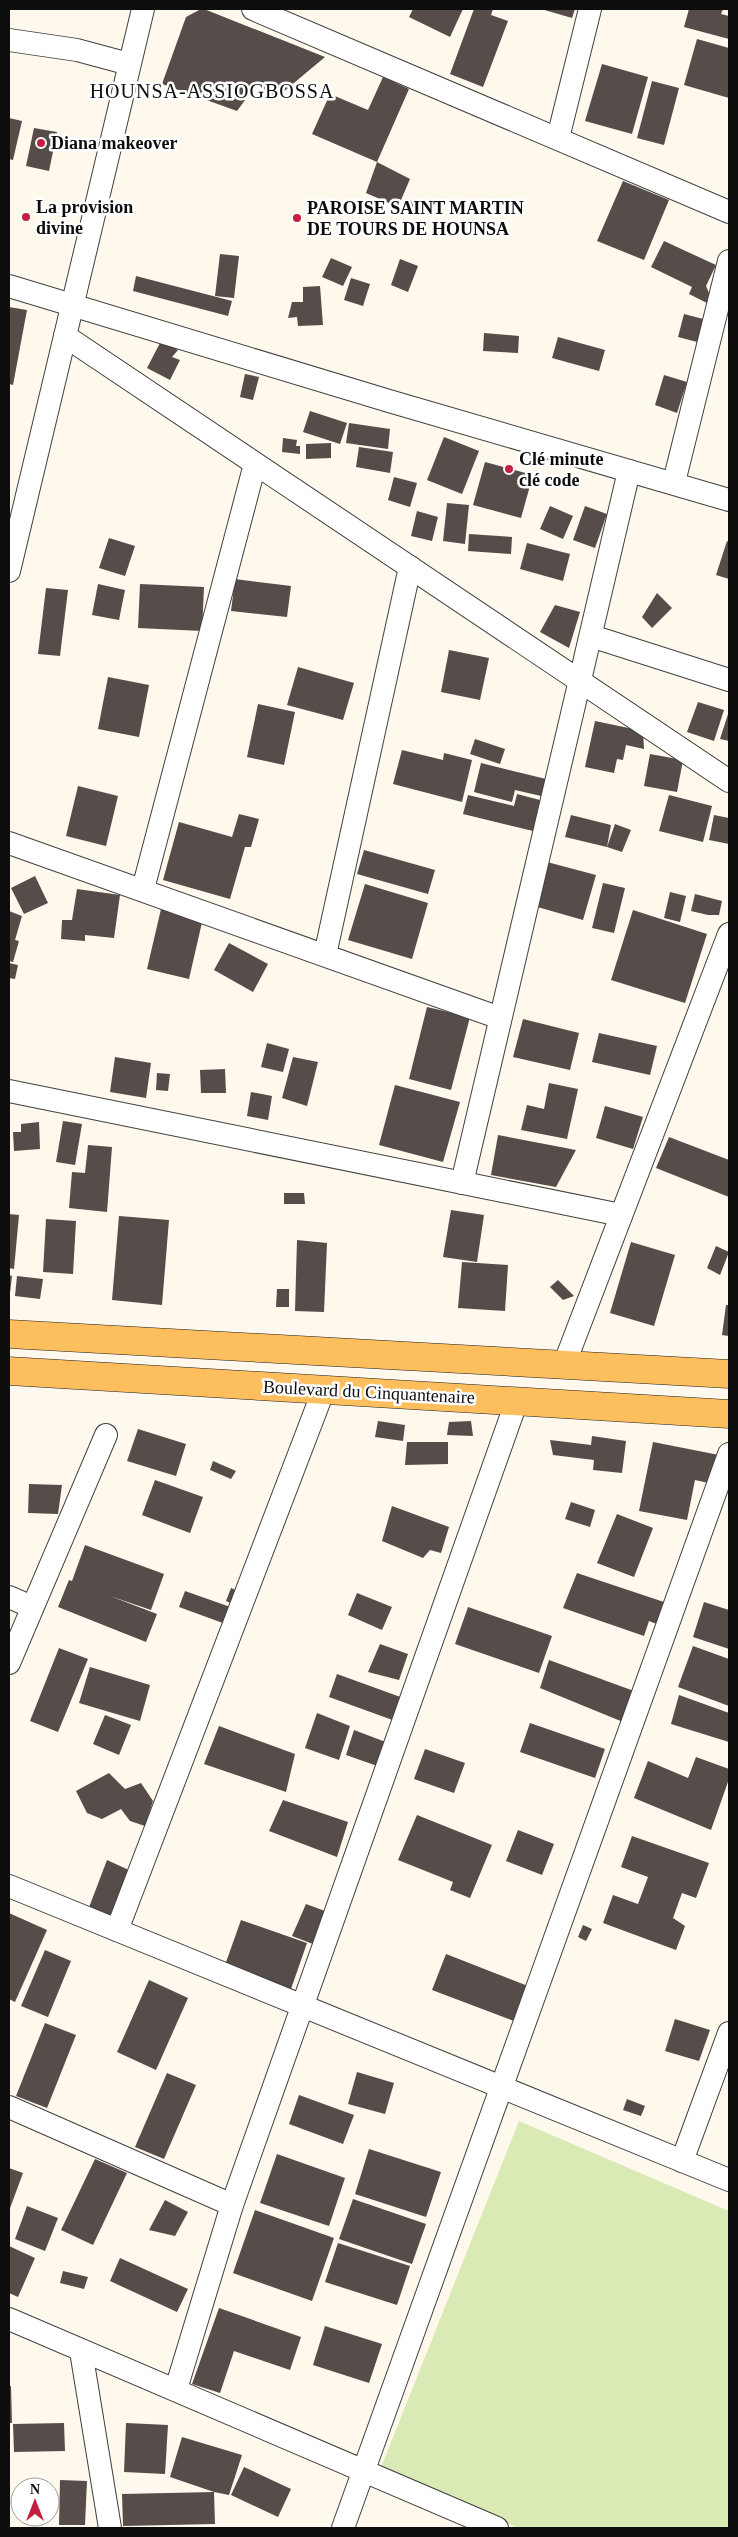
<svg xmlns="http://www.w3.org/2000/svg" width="738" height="2537" font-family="'Times New Roman',serif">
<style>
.green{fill:#d9eab5}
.building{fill:#564c49}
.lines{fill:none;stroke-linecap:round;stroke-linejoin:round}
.minor-casing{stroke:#404040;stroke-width:24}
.major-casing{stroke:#1e1e1e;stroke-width:29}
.minor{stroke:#fff;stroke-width:22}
.major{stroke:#fdbe5e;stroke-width:28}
.poi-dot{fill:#c12040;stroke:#fff;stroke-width:2}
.labels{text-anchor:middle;stroke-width:5;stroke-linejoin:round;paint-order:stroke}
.poi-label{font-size:18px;font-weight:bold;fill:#0d0d0d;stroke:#fff;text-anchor:start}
.street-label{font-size:18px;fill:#0d0d0d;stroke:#fff}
.quarter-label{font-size:20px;letter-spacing:1px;fill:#0d0d0d;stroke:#fff}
</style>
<rect width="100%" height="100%" fill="#fff8ec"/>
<path class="green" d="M519,2121L729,2211V2528H519L380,2470Z"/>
<g class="building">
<path d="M201,9H204L325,57L276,98L257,84L237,111L162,84L186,17Z"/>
<path d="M413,9H463L450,37L409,17Z"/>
<path d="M474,9H493L491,15L508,21L483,87L450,74Z"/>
<path d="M541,9H575L572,18Z"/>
<path d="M689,9H723L721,14L729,16V39L684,27Z"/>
<path d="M697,39L729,48V98L684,85Z"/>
<path d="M602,64L648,77L632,134L585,121Z"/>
<path d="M383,77L409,89L377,162L312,134L330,94L368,110Z"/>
<path d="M652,81L679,88L664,145L637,138Z"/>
<path d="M9,118L22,121L13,160L9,159Z"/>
<path d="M34,128L57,132L49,171L26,166Z"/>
<path d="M377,162L410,179L398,207L366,193Z"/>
<path d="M623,181L669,200L644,260L597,241Z"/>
<path d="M409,200L430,207L427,215L406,208Z"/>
<path d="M664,241L716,265L706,286L715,307L689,294L692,287L651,267Z"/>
<path d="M220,254L239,256L234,298L215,296Z"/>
<path d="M331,258L352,267L343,286L322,277Z"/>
<path d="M400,259L418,266L408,292L391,285Z"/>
<path d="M136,276L232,301L228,316L133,291Z"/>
<path d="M351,278L370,284L363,306L344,300Z"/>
<path d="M320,286L323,325L298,326L297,317L288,318L292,302H303V287Z"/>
<path d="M9,307L27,310L13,385L9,384Z"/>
<path d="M684,314L707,320L701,343L678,337Z"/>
<path d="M484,333L519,336L518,353L483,351Z"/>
<path d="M558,337L605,350L599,371L552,358Z"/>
<path d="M161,341L178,350L172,357L180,360L170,380L147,368Z"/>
<path d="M245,374L259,377L253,400L240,397Z"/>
<path d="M664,375L687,382L677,413L655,405Z"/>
<path d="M310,411L347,423L340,444L303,432Z"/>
<path d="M349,423L390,429L388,449L346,443Z"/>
<path d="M444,437L479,451L462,494L427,480Z"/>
<path d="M283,438L297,440L296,446H300V454L282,452Z"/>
<path d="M331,443V458L306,459V444Z"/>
<path d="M359,447L393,452L390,473L356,467Z"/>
<path d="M485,462L533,475L521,518L473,505Z"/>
<path d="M394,477L417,483L410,507L388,500Z"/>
<path d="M447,503L469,505L465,544L443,541Z"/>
<path d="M550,506L573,516L563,539L540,529Z"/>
<path d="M585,506L607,514L595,548L573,540Z"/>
<path d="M417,511L438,517L432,541L411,536Z"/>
<path d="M469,534L512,537L511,554L468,551Z"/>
<path d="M109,538L135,546L125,576L99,568Z"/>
<path d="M727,541L729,542V579L716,575Z"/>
<path d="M527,543L570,554L563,581L520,569Z"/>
<path d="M235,579L291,586L287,617L231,611Z"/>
<path d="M98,584L125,590L119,620L92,615Z"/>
<path d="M140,584L204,587L202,631L138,628Z"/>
<path d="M46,588L68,590L60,656L38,654Z"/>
<path d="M657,593L672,608L652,628L642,617Z"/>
<path d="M555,605L580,612L569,648L540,632Z"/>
<path d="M449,650L489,658L480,700L441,692Z"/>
<path d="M298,667L354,683L343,720L287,705Z"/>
<path d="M108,677L149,685L139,737L98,729Z"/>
<path d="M698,702L724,710L714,741L687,732Z"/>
<path d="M258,704L295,712L284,765L247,757Z"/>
<path d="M729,711V741L720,739Z"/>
<path d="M595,721L643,731L644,749L626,745L623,760L617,759L614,773L585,767Z"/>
<path d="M475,739L505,749L500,764L470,754Z"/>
<path d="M402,750L443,760L444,753L472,760L462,802L393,784Z"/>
<path d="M650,754L683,760L677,792L644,786Z"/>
<path d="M481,763L546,779L541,796L515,790L512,802L474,792Z"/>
<path d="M78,786L118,796L106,846L66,836Z"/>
<path d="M517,794L540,800L533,831L463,814L468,795L514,806Z"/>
<path d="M669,795L712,806L703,842L659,831Z"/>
<path d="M239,814L259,819L251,847H245L230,899L163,880L179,822L232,837Z"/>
<path d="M571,815L611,825L607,847L565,837Z"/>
<path d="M714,815L729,818V844L709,840Z"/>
<path d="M615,824L631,830L622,852L607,847Z"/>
<path d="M364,850L435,870L428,894L357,874Z"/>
<path d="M547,862L596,875L583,920L534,906Z"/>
<path d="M35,876L48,903L24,914L11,888Z"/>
<path d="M603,883L625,888L614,933L592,928Z"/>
<path d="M365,884L428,903L412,959L348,940Z"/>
<path d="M77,889L120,895L114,938L85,935V941L61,939L62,920H72Z"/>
<path d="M670,892L686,896L680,922L664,918Z"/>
<path d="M695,894L722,901L719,915H708L691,911Z"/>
<path d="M161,909L203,918L189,979L147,969Z"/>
<path d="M633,910L707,934L685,1003L611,980Z"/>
<path d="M9,911L22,916L15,940L19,941L13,962L9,961Z"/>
<path d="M229,943L268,964L253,992L214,970Z"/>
<path d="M9,963L18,965L15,979L9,978Z"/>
<path d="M427,1007L470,1017L451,1090L409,1079Z"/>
<path d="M523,1019L579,1033L570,1070L513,1057Z"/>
<path d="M599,1033L657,1046L650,1075L592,1062Z"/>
<path d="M267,1043L289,1049L283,1072L261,1067Z"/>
<path d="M115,1057L151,1063L146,1098L110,1092Z"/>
<path d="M293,1057L318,1062L307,1106L282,1098Z"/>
<path d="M225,1069L226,1093H201L200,1070Z"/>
<path d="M157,1073L170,1074L168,1091L156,1090Z"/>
<path d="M549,1083L578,1089L567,1139L521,1130L527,1105L544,1109Z"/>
<path d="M395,1085L460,1102L443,1162L379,1145Z"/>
<path d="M251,1092L272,1096L268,1120L247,1116Z"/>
<path d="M605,1106L643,1117L633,1149L596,1138Z"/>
<path d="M63,1121L82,1124L75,1165L56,1162Z"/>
<path d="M39,1122L40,1149L14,1151L13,1132H21V1124Z"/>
<path d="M498,1135L576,1150L556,1187L491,1175Z"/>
<path d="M669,1137L729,1160V1197L656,1168Z"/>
<path d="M88,1145L112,1147L107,1212L69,1208L72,1172L85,1173Z"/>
<path d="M284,1193H304L305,1204H284Z"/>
<path d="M451,1210L484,1215L477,1262L443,1257Z"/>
<path d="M9,1214L19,1215L14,1269L9,1268Z"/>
<path d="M119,1216L169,1220L162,1305L112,1300Z"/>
<path d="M46,1219L76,1221L73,1274L43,1272Z"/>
<path d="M297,1240L327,1243L324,1312L295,1311Z"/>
<path d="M631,1242L675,1255L654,1326L610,1313Z"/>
<path d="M716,1246L729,1252L720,1275L707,1268Z"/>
<path d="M462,1262L508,1265L505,1311L458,1308Z"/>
<path d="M9,1275L12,1276L10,1293H9Z"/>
<path d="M17,1276L43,1279L40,1299L15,1296Z"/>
<path d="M558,1280L574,1296L563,1300L550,1287Z"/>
<path d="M277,1289H289V1307H276Z"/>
<path d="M726,1305H729V1336L722,1335Z"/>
<path d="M378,1421L405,1425L403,1441L375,1437Z"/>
<path d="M471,1421L473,1436L447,1435L449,1422Z"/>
<path d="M138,1429L186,1444L176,1476L127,1461Z"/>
<path d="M592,1436L626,1441L622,1473L593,1470L594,1460L553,1455L550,1440L591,1445Z"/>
<path d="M407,1442H448V1464L405,1465Z"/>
<path d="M653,1442L719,1455L713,1484L695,1480L687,1520L639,1511Z"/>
<path d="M213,1461L236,1471L231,1479L210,1470Z"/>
<path d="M155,1480L203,1497L190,1533L142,1515Z"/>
<path d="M29,1484L62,1485L58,1514L28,1513Z"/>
<path d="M571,1502L595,1510L590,1527L565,1519Z"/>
<path d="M392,1506L449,1527L441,1553L430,1550L423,1558L382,1541Z"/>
<path d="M617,1514L653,1528L634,1577L597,1563Z"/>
<path d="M85,1545L164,1574L151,1610L110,1596L157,1614L146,1642L58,1607L69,1580L72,1581Z"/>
<path d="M577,1573L664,1602L659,1625L649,1621L644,1636L563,1608Z"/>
<path d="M231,1588L241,1592L235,1605L226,1601Z"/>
<path d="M185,1591L236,1609L231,1626L179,1607Z"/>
<path d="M357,1593L392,1607L382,1630L348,1615Z"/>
<path d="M704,1602L729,1610V1649L693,1637Z"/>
<path d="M468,1607L552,1636L539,1673L455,1644Z"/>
<path d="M380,1644L408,1654L399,1680L368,1672Z"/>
<path d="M693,1646L729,1659V1706L678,1687Z"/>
<path d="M59,1648L88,1659L58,1732L30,1721Z"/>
<path d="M549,1660L634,1691L623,1722L540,1688Z"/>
<path d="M90,1667L150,1685L140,1721L79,1703Z"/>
<path d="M337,1674L406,1699L398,1722L329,1697Z"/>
<path d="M679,1695L729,1713V1742L671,1724Z"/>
<path d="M317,1713L350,1726L339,1760L305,1748Z"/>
<path d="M105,1715L131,1725L119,1755L93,1744Z"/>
<path d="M530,1723L605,1749L595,1778L520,1752Z"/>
<path d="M219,1726L295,1754L286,1792L204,1764Z"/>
<path d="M354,1730L391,1744L383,1768L346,1755Z"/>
<path d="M425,1749L465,1763L454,1793L414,1779Z"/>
<path d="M696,1757L729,1769V1779L711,1830L634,1798L648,1761L688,1778Z"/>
<path d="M109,1773L125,1789L141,1783L153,1801L145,1826L130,1821L121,1809L102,1819L87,1813L76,1791Z"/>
<path d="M283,1800L348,1822L337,1857L269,1831Z"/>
<path d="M417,1815L492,1845L470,1898L450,1890L453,1882L398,1860Z"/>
<path d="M518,1830L554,1844L542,1875L506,1861Z"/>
<path d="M632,1836L709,1863L696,1898L682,1893L673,1918L685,1926L676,1950L603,1923L613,1895L638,1904L648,1877L621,1867Z"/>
<path d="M107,1860L131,1871L110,1919L88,1910Z"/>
<path d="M306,1904L325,1911L313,1944L292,1936Z"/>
<path d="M9,1913L47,1930L15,2002L9,1999Z"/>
<path d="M241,1920L307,1943L291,1989L225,1965Z"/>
<path d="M583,1925L592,1929L586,1941L578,1937Z"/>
<path d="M45,1950L71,1961L48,2017L21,2006Z"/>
<path d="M446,1954L528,1986L514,2021L432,1990Z"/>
<path d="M149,1980L188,1998L156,2070L117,2052Z"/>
<path d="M675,2019L710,2030L699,2061L665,2051Z"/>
<path d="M45,2023L76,2035L47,2108L16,2096Z"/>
<path d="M357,2072L394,2083L385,2114L348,2104Z"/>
<path d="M167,2073L196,2085L164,2159L135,2147Z"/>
<path d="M299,2095L354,2115L343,2144L289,2124Z"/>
<path d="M627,2099L645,2106L641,2116L623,2110Z"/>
<path d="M369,2149L441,2172L426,2217L355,2194Z"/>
<path d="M277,2154L345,2178L329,2226L260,2203Z"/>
<path d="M95,2159L127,2173L93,2245L61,2230Z"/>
<path d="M9,2168L23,2173L9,2211Z"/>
<path d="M353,2199L426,2224L412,2264L339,2239Z"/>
<path d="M165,2200L188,2212L175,2236L149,2230Z"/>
<path d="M27,2206L58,2218L45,2251L15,2239Z"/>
<path d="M255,2210L334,2238L312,2301L233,2273Z"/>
<path d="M338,2243L410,2266L397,2305L325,2282Z"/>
<path d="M9,2246L35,2258L18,2297L9,2293Z"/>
<path d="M120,2258L188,2289L177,2312L110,2281Z"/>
<path d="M63,2271L88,2277L84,2289L60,2283Z"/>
<path d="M219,2308L301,2337L290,2370L234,2351L220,2393L192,2384Z"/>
<path d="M325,2326L382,2344L369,2383L313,2365Z"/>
<path d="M9,2386H11L12,2423H9Z"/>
<path d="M64,2423L65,2451L14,2452L13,2424Z"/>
<path d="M126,2423L168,2425L165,2474L124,2472Z"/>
<path d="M182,2437L242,2455L229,2495L214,2492L215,2524L123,2526L122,2494L214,2492L170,2477Z"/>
<path d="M244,2467L291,2489L278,2517L231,2495Z"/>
<path d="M60,2480L87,2481L85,2525H59Z"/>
</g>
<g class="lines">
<g class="minor-casing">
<g id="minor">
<path d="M253,9L729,212"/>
<path d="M9,40L77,50L129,64"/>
<path d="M558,138L590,9"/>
<path d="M9,286L389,401L729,500"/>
<path d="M65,336L729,781"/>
<path d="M674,482L729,261"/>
<path d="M9,571L143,9"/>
<path d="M591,636L729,680"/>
<path d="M9,843L500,1018"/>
<path d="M143,889L255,464"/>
<path d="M325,955L410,567"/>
<path d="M9,1091L621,1215"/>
<path d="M462,1183L629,471"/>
<path d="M564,1365L729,934"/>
<path d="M9,1597L32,1607"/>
<path d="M9,1663L106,1435"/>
<path d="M9,1886L729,2180"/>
<path d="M117,1930L324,1389"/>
<path d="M9,2107L232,2205"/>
<path d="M682,2161L729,2033"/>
<path d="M9,2319L497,2528"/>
<path d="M81,2351L110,2528"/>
<path d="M176,2389L232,2205L517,1400"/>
<path d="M343,2528L729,1454"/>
</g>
</g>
<g class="major-casing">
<g id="major">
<path d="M9,1334L729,1374"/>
<path d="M9,1371L729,1414"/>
</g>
</g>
<use href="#minor" class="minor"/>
<use href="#major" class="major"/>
</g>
<g class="poi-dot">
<circle cx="41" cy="143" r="5"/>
<circle cx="26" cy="217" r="5"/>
<circle cx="297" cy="218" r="5"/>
<circle cx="509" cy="469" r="5"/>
</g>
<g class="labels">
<g class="poi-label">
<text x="51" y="149">Diana makeover</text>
<text x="36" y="213">La provision<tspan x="36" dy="21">divine</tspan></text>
<text x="307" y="214">PAROISE SAINT MARTIN<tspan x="307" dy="21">DE TOURS DE HOUNSA</tspan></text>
<text x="519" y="465">Clé minute<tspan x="519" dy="21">clé code</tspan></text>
</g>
<g class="street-label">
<text transform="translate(369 1392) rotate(3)" y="6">Boulevard du Cinquantenaire</text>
</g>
<g class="quarter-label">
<text x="212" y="98">HOUNSA-ASSIOGBOSSA</text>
</g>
</g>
<rect width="738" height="2537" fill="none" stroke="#0d0d0d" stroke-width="20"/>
<g transform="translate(35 2502)"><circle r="24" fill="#ffffff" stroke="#9e9e9e"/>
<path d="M0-4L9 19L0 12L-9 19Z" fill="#c12040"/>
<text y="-8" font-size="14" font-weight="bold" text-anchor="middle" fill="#0d0d0d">N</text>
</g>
</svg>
